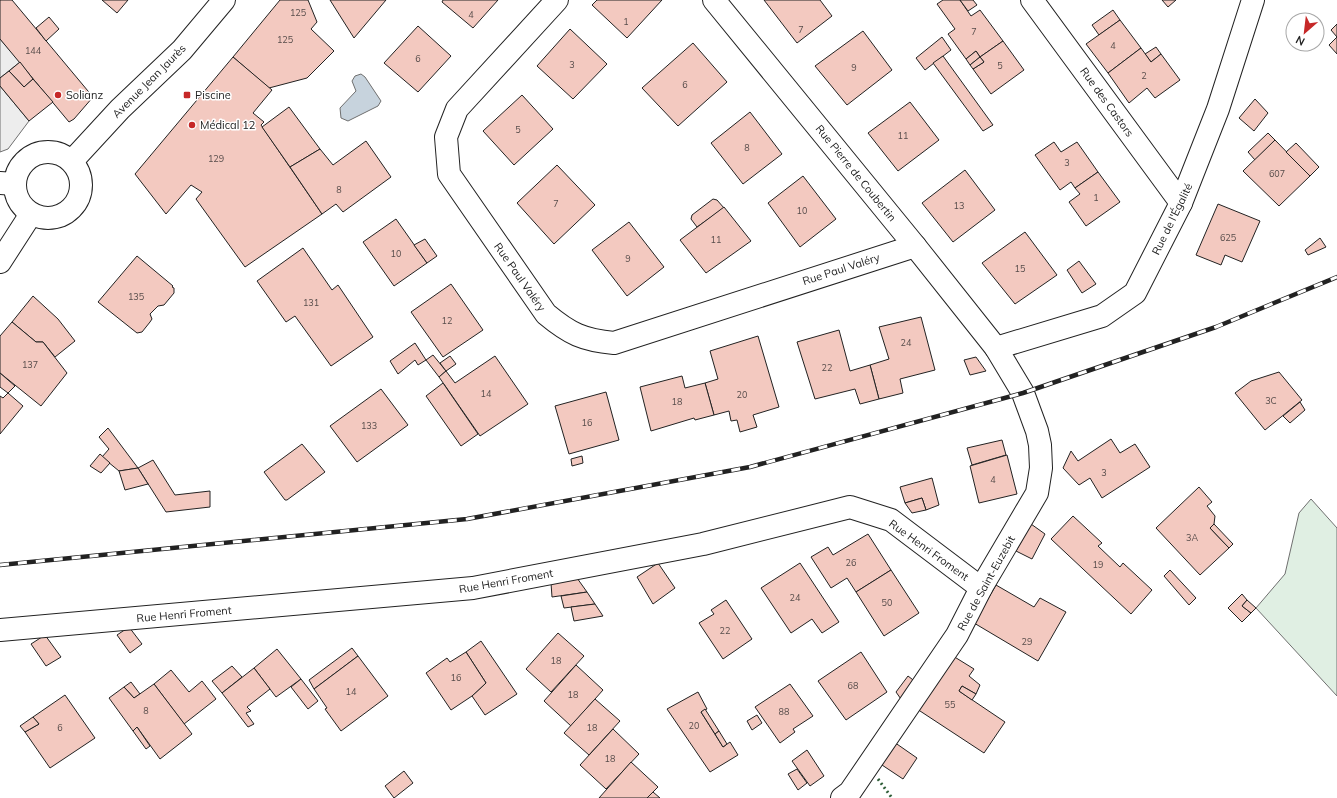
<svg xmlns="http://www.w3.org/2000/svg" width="1337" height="798" font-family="Mulish,sans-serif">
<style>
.green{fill:#e0efe3;stroke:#6f6f6f}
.parking{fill:#ededed;stroke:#6f6f6f}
.water{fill:#c7d3dd;stroke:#6f6f6f}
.building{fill:#f3c9c0;stroke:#222}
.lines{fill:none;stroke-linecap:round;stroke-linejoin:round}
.minor-casing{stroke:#222;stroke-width:24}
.major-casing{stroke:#222;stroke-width:24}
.minor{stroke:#fff;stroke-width:22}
.major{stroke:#fff;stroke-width:22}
.rail-casing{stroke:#222;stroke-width:4.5}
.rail{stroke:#fff;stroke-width:3;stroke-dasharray:9;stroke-linecap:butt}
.hedge{stroke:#2f5e38;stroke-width:3;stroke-dasharray:2 3;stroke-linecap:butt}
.poi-dot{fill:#c62828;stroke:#fff;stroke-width:1.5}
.labels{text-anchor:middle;stroke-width:3;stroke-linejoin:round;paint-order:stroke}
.number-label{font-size:9px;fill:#564c4a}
.street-label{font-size:11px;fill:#222;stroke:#fff}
.poi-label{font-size:11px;fill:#222;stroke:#fff;text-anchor:start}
</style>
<rect width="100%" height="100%" fill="#fff"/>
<path class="green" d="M1311,499L1337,528V696L1256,608L1285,574L1299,513Z"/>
<g class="parking">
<path d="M0,39L20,62L0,78Z"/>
<path d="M0,86L29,121L8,149L0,152Z"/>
</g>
<path class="water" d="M361,74L365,77L381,101L378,106L348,121L341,118L340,108L356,91L352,81L355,76Z"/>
<g class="building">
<path d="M0,0H12L93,97L74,119L69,122L0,39Z"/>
<path d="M102,0H128L117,13Z"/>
<path d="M280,0H308L317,22L311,29L334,51L307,78L269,88L233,57Z"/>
<path d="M330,0H386L354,38Z"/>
<path d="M443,0H498L473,28L442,2Z"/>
<path d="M597,0H662L627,38L592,5Z"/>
<path d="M764,0H820L832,16L797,43Z"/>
<path d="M943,0H960L971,16L980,10L1003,41L980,57L976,51L966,59L948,34L955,29L937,4Z"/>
<path d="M960,0H973L977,5L968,11Z"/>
<path d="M1162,0H1176L1168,7Z"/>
<path d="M1113,10L1120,20L1099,35L1092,25Z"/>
<path d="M49,17L59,29L46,41L36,28Z"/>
<path d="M1120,20L1141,48L1108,73L1086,44Z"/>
<path d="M1337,24V37L1331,30Z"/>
<path d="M418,26L451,56L418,92L384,63Z"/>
<path d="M570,29L607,64L573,99L537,66Z"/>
<path d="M863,31L892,70L847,105L815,66Z"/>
<path d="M942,37L951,50L925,70L916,58Z"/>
<path d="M1337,37V54L1329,45Z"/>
<path d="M1003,41L1024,70L991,94L973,69L984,62L980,57Z"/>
<path d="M693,43L727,82L678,126L642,88Z"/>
<path d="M1156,47L1161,54L1151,62L1145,54Z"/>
<path d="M1141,48L1151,62L1161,54L1180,80L1155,98L1147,88L1129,103L1108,73Z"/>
<path d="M976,51L980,57L970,65L966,59Z"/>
<path d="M943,56L993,125L983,131L933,63Z"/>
<path d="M233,57L272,90L253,113L264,122L261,125L322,214L245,267L196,199L202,192L191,185L166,214L135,174Z"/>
<path d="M980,57L984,62L973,69L970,65Z"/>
<path d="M20,62L33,79L24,87L9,71Z"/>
<path d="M9,71L24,87L33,79L53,102L29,121L0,86V78Z"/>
<path d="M522,95L553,129L514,165L483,131Z"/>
<path d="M1255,99L1268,113L1254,131L1239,118Z"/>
<path d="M910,102L939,140L898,171L868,133Z"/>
<path d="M289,107L320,149L290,167L262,127Z"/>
<path d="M750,112L782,154L743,184L711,143Z"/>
<path d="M1268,133L1275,140L1255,160L1248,152Z"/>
<path d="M1275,140L1310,176L1279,206L1243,171Z"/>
<path d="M366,141L391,177L343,212L336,204L322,214L290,167L320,149L333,165Z"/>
<path d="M1054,142L1061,152L1077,142L1098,172L1075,188L1071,182L1060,190L1035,155Z"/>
<path d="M1296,143L1319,167L1310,176L1286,152Z"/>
<path d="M557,165L595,205L554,244L517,203Z"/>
<path d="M965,170L995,210L953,242L922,203Z"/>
<path d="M1098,172L1120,202L1086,226L1069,202L1080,194L1075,188Z"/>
<path d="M803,176L836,219L800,247L768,203Z"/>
<path d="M713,199L717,200L724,208L697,227L691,219L692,215Z"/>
<path d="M1218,204L1260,221L1242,262L1225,255L1221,265L1196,255Z"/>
<path d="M724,207L751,241L706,273L680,240Z"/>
<path d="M396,219L427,263L394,286L363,242Z"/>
<path d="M629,222L664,267L627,296L592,250Z"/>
<path d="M1025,232L1057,275L1015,304L982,263Z"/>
<path d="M1320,238L1326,247L1308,255L1305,250Z"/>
<path d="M425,239L437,256L427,263L414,245Z"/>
<path d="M303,248L332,290L338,285L373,337L331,366L295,316L286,322L257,281Z"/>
<path d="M137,256L173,286L172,287L174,288V293L164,305L158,306L150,314L152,319L150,322L142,332L137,333L98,302Z"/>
<path d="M1079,261L1096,284L1082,293L1067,270Z"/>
<path d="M451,284L483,330L443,357L411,312Z"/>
<path d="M33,296L58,319L75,341L55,357L43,342H36L12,322Z"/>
<path d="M921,317L935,370L900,379L903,393L879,399L870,365L889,359L879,327Z"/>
<path d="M12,322L36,342H43L67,373L41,406L0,373V336Z"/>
<path d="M839,330L850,371L870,365L879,399L860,404L855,389L815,399L797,342Z"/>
<path d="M758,336L779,407L753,415L757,427L740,432L737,420L731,421L729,411L714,415L705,383L718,379L710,351Z"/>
<path d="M415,343L426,360L418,365L415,360L398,374L390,361Z"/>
<path d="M433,355L446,371L439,377L426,360Z"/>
<path d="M450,356L456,364L446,371L440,363Z"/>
<path d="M495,356L528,404L480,436L439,377L446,371L455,383Z"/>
<path d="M976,357L986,371L970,375L964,360Z"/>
<path d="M1279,372L1302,400L1265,430L1235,393L1251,381Z"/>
<path d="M0,373L15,386L8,393L0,387Z"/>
<path d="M682,376L685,388L705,383L714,415L695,420L694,418L651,431L640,387Z"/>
<path d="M443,383L478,434L461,446L426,396Z"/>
<path d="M381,389L408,425L357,462L330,426Z"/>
<path d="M606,392L619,440L569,454L555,406Z"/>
<path d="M8,393L23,406L0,434V396L3,398Z"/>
<path d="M1300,402L1305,410L1290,423L1283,416Z"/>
<path d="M108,428L138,468L119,471L102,457L109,449L99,437Z"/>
<path d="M1111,439L1120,453L1135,444L1150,467L1102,498L1090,478L1079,485L1063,468L1071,451L1078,461Z"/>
<path d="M1002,440L1006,455L972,465L967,448Z"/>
<path d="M302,444L325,472L287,500H285L264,472Z"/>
<path d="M100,454L110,463L101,473L90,466Z"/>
<path d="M1007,455L1017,494L979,503L970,466Z"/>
<path d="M582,456L583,463L572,466L571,459Z"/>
<path d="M153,460L175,495L210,491V507L166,512L138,468Z"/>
<path d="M138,468L148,484L125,490L119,471Z"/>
<path d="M932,478L939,505L926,510L922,498L905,503L900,487Z"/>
<path d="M1199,487L1212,502L1207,506L1215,516L1214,524L1210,528L1229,548L1200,575L1156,528Z"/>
<path d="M922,498L926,510L912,513L905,503Z"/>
<path d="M1073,516L1102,543L1098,546L1120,567L1123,563L1152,590L1131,614L1051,539Z"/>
<path d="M1031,524L1045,534L1032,559L1016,551Z"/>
<path d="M1214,524L1233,544L1229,548L1210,528Z"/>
<path d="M868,534L891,570L856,592L847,578L831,588L811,557L828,547L833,555Z"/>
<path d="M658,563L675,588L653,604L637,577Z"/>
<path d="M800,563L839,622L822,633L812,619L791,633L761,588Z"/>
<path d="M891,570L919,613L884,636L856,592Z"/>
<path d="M1170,570L1196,598L1189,605L1164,576Z"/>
<path d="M577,578L587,592L552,597L551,583Z"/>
<path d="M996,585L1034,607L1040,598L1066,612L1038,661L974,623Z"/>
<path d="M587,592L595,604L564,608L561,596Z"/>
<path d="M1242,594L1247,600L1242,606L1251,613L1242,622L1228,608Z"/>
<path d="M726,600L752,639L723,659L699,623L714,614L711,610Z"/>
<path d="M1247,600L1256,608L1251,613L1242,606Z"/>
<path d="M595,604L603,616L574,621L571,607Z"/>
<path d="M129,627L142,644L130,653L117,635Z"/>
<path d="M558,633L584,656L551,692L526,669Z"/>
<path d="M45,635L61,657L46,666L31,644Z"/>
<path d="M481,641L517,694L485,715L472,696L486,683L466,652Z"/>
<path d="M352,648L358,656L314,689L309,680Z"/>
<path d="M277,649L301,679L276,697L254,668Z"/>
<path d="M466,652L486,683L472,696L451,710L426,673L447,658L450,662Z"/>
<path d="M861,652L887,692L846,720L818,681Z"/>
<path d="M358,656L388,696L341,731L325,709L327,708L314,689Z"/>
<path d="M953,656L974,669L969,676L980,685L976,694L962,686L959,691L1005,722L984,753L917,709Z"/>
<path d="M576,665L603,690L571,726L544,701Z"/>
<path d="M232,666L242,677L222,693L212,681Z"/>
<path d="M254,668L270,689L247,707L251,711L246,713L254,724L248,727L222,693Z"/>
<path d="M171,670L189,692L202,681L216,699L184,724L154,684Z"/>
<path d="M908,676L917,683L903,702L896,692Z"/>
<path d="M301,679L318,701L308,709L291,687Z"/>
<path d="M131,682L140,694L134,698L124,687Z"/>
<path d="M154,684L192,734L160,759L137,727L133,731L109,698L124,687L134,698Z"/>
<path d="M790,684L813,716L793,729L795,732L780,743L755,707Z"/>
<path d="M962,686L976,694L972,700L959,691Z"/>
<path d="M698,692L707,709L701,712L723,747L730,742L738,755L710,772L667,709Z"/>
<path d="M65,695L95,738L50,768L25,732L39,724L33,717Z"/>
<path d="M595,699L620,721L589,755L564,733Z"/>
<path d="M705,709L719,731L715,734L701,712Z"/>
<path d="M757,715L762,723L752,730L747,721Z"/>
<path d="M33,717L39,724L25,732L20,726Z"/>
<path d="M137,727L150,746L146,749L133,731Z"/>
<path d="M613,729L639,754L606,789L580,765Z"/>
<path d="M719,731L727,744L723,747L715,734Z"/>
<path d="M894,742L917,758L903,779L879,763Z"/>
<path d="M807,750L824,776L810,786L792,761Z"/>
<path d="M631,762L658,787L647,798H599Z"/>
<path d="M797,769L807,783L798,790L788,774Z"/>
<path d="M404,771L413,783L394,798L385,786Z"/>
<path d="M653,792L660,798H647Z"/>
</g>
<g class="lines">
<g class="minor-casing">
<g id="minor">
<path d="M557,0L457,109L446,137L449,174L546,314C570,334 583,340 614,343L915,246"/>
<path d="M714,0L915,246L996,348L1023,393L1037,431L1040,445L1041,468L1037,493L981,588L957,635L850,792L842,798"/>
<path d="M1032,0L1181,203"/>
<path d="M0,183L15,184"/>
<path d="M996,348L1102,316L1135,293L1181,203L1218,109L1253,0"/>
<path d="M0,630L473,588L703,544L850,507L891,520L981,588"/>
</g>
</g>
<g class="major-casing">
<g id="major">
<circle cx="48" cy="185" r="33"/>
<path d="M72,161L120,109L182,50L224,0"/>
<path d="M0,262L31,214"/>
</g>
</g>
<use href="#minor" class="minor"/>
<use href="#major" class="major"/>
<g class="rail-casing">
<path id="rail" d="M0,565L467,519L750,467L1023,393L1216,327L1337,277"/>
</g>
<use href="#rail" class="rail"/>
<path class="hedge" d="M878,779L892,798"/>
</g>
<g class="poi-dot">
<circle cx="58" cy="95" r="4"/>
<rect x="183" y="91" width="8" height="8" rx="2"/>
<circle cx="192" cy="125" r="4"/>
</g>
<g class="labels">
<g class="number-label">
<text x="298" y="16">125</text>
<text x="471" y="18">4</text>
<text x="626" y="25">1</text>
<text x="801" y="33">7</text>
<text x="974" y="35">7</text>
<text x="285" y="43">125</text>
<text x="1113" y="49">4</text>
<text x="33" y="54">144</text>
<text x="418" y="62">6</text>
<text x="572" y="68">3</text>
<text x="1000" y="69">5</text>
<text x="854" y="71">9</text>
<text x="1144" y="79">2</text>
<text x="685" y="88">6</text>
<text x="518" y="133">5</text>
<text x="903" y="139">11</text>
<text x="747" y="151">8</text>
<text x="216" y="162">129</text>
<text x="1067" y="166">3</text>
<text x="1277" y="177">607</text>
<text x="339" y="193">8</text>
<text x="1096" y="201">1</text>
<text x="556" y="207">7</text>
<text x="959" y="209">13</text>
<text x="802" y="214">10</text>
<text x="1228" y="241">625</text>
<text x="716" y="243">11</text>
<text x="396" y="257">10</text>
<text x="628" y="262">9</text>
<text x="1020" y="272">15</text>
<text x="136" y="300">135</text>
<text x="311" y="306">131</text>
<text x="447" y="324">12</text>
<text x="906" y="346">24</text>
<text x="30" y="368">137</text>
<text x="827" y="371">22</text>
<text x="486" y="397">14</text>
<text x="742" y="398">20</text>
<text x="1271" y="404">3C</text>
<text x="677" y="405">18</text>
<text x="587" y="426">16</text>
<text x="369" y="429">133</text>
<text x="1104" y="476">3</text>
<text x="993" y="483">4</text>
<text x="1192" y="541">3A</text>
<text x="851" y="566">26</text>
<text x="1098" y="568">19</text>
<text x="795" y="601">24</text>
<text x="887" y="606">50</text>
<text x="725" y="634">22</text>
<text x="1027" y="645">29</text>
<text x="556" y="664">18</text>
<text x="456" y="681">16</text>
<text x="853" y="689">68</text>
<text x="351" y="695">14</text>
<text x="573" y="698">18</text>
<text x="950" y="708">55</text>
<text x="146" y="714">8</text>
<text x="784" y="715">88</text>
<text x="694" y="729">20</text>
<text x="60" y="731">6</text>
<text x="592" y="731">18</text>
<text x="610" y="762">18</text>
</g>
<g class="street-label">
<text transform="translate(149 81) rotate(-45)" y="4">Avenue Jean Jaurès</text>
<text transform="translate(1107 102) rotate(54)" y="4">Rue des Castors</text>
<text transform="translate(856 173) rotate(51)" y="4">Rue Pierre de Coubertin</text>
<text transform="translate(1172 219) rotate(-64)" y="4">Rue de l'Égalité</text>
<text transform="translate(841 269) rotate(-18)" y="4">Rue Paul Valéry</text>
<text transform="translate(520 277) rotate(55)" y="4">Rue Paul Valéry</text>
<text transform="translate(929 550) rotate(36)" y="4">Rue Henri Froment</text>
<text transform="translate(506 581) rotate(-10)" y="4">Rue Henri Froment</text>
<text transform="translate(986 583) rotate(-61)" y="4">Rue de Saint-Euzebit</text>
<text transform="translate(184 614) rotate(-5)" y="4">Rue Henri Froment</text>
</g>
<g class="poi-label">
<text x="66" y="99">Solianz</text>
<text x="195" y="99">Piscine</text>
<text x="200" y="129">Médical 12</text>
</g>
</g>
<g transform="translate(1305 32) rotate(208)"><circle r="19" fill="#ffffff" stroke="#a7a7a7"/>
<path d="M0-3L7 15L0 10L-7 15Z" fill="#c62828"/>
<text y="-6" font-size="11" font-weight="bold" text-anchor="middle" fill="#222222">N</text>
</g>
</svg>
